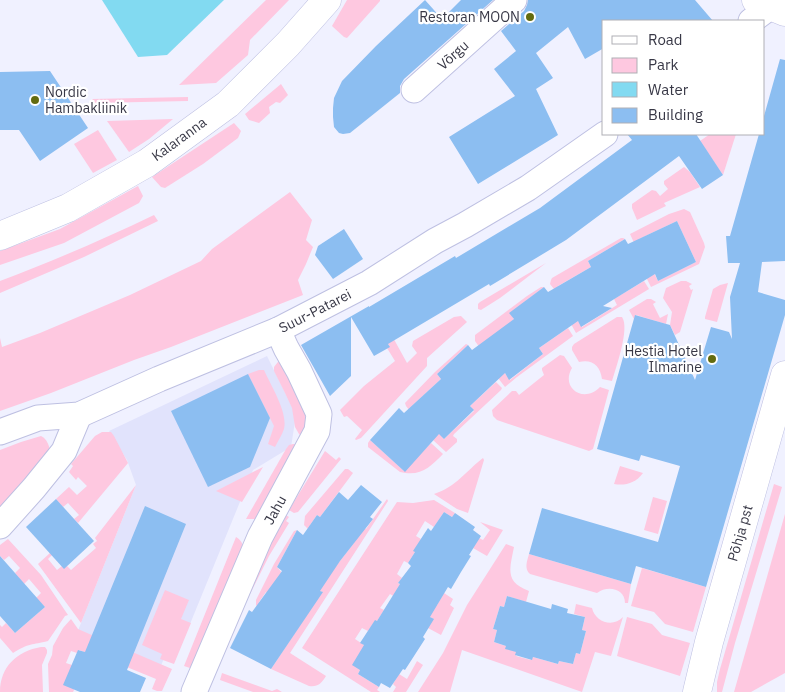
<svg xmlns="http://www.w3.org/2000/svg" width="785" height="692" font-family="'IBM Plex Sans',sans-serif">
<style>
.built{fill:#e1e3fc}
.green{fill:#fec8e0}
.water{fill:#82daf1}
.building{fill:#8cbef1}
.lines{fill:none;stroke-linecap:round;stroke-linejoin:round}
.street-casing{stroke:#bec0e2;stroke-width:27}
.secondary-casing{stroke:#bec0e2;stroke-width:29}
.street{stroke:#fff;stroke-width:25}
.secondary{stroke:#fff;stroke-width:28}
.poi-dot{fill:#636b0f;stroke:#fff;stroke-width:2}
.labels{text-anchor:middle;stroke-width:4.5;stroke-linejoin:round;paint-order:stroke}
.poi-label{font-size:14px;fill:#383846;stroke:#fff;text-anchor:end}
.street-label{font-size:14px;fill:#383846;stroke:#fff}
</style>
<rect width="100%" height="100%" fill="#f0f1ff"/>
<path class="built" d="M267,356L296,415L291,447L253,470L190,624L180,620L160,668L77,633L136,485L127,460L109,431Z"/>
<g class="green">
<path d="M266,0H289L250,40L248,55L216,83L179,85Z"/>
<path d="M347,0H380V1L347,38L344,37L332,26Z"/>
<path d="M281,84L288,95L280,103L276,102L269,107L270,113L259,123L249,120L245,114Z"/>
<path d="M188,97V101L95,103L92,99Z"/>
<path d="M173,119L149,139L129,152L107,121Z"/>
<path d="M234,123L241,131L238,138L203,164L165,188L161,187L152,177Z"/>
<path d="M98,130L117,160L93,173L74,144Z"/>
<path d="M710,134H736L723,175L700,141Z"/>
<path d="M684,167L690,172L700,187L664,203L666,206L637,220L632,208V204L652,190L656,191L660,196L668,189L664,184V181Z"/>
<path d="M138,186L143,196L139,203L64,243L0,265V251L60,229Z"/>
<path d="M290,192L312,220L306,240L313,247L306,264L298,280L303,295L171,347L134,360L51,393L0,411V338L2,347L40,333L130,295L201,261L212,249Z"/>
<path d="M684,209L690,212L704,243L705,247L699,264L651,287L647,279V277L654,273L658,281L696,262L677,221L639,239L636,247L630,234L669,214Z"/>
<path d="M154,215L158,221L84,257L0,293V281C53,261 104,239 154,215Z"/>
<path d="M621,238H623L625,239L588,261L591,267L558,286V294L550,284L551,280L552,278Z"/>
<path d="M546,263L500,298L481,310L478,309V304L480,302Z"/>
<path d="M644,281L649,289L576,333L571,324L577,319L582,327L617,305L614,299Z"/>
<path d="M681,281H686L692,284L689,286L691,290L693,289L680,332L675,335L670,325L672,312L663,298L666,288Z"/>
<path d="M728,283L717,322L705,319V317L713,289L720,285Z"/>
<path d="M541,287H544L510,313L514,319L482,351L475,341V335L527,296Z"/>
<path d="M647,299H651L656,302L653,304L660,318L668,314L666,324L636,315L634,319L629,310Z"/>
<path d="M372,312L385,323L407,363L417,353L412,346L413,341L454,317L461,316L467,322L427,358V366L361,438L356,440L355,439L362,430L347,416L344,417L340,410L364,386L395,361L387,348L389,346Z"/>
<path d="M617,317H622C630,328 616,367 612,381L602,379C600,366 593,359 579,362L572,350V347L574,344Z"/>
<path d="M568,328L573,336L517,377L505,387L498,378L504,372L510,380L543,354L539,348Z"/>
<path d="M466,344L468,345L437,374L441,379L413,405L410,411L406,406L405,403L435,372Z"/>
<path d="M560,355L564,356L572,368C560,388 584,404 600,387L609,390L593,449L589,451L497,420L493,416L492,410L512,391H516L519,395L544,375L542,370V368Z"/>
<path d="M281,358L305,414L306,427L302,437L299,434L295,427L292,408L285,393L274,371V367Z"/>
<path d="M259,370H264C271,386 288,412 284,429C282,435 278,441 275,447L268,444L274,426L248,374Z"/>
<path d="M496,382L502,388L501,390L454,434L453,436L457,439V442L446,452L433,440L438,432L444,439L474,411L470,406Z"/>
<path d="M102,432H111L114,436L128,463L78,523L74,519L79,515L68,503L63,507L56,499L69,487L77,495L87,486L78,477L76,480L69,472L73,466L71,464L95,436Z"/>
<path d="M41,436C47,439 49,445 50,451L0,514V450L21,442Z"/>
<path d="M370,440L404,471L431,443L443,454C430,467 421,477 400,472L368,447V443Z"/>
<path d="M293,444H296L258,517L255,519H246L286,449L289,445Z"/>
<path d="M325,451L336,460L339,457L341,459L298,512L294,513L289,510Z"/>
<path d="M483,458L484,460L468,513L457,509L434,494C456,487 466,471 483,458Z"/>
<path d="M620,466L643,473C636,483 625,486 614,484Z"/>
<path d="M263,467L242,502L216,491Z"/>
<path d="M345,469H348L353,473L320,517L317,515L310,525L312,533L304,525L305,516Z"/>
<path d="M774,484L782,487L735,643L722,692H717V682L720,669Z"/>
<path d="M136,485L81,623L38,564L50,553L52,555L48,559L57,570L62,566H67L71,570L96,548L93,544L97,541L95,538Z"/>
<path d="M653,497L667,501L658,534L644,530Z"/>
<path d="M387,499L388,501L290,653L326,676C321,684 318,687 309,686L271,669L322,592L318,589L354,543L351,541L361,526L366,529Z"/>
<path d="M434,500L455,513L452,517L444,512L434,527L425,521L416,536L421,539L415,552L408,563L404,561L397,574L402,578L398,583L402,586L395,597L390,594L380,608L384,610L377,621H375L368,631L362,628L355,639L364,645L360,670L358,674L379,687L377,690L380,692H371L302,648L397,502L413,503Z"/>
<path d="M785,514V673L751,692H734Z"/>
<path d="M286,515L289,517L286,521L289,523L269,556L247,600L244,601L265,552Z"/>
<path d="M480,522L503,530L487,556L473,548L479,538L483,540L490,530Z"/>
<path d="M297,530L277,567L283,574L269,594L266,592L259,602L258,608L256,605V600L274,564L294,531Z"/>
<path d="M236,537C244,542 243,546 242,554L193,669L184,666Z"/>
<path d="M8,539L41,575L68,615L65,616L48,641C32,645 29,643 13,653L0,638V625L2,627L6,623L15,633L45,607L36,598L41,593L29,579L24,584L15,573L20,568L9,556L4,560L0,556V545Z"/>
<path d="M506,544L514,547C510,568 504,582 529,591L526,602L507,596L504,607L500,606L493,629L497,630L494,642L506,646L516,652V656L531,660L533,657L558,664L559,661L573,664L576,653L580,654L586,631L582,630L585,617L574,614L576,604L592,608C595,622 613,628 623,617L611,656L595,652L582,692L462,650L450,692H418L443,653L467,605Z"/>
<path d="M529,554L631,584L628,603H625C625,588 607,585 597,593L530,574C524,569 527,561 529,554Z"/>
<path d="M642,568L706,587L693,632L665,624L654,612L631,606Z"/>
<path d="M165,590L189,600L181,619L191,623L174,664L160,659L162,654L142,645Z"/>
<path d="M444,593L453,599L450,605L454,608L441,635L428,628L433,619L426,614L437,605Z"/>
<path d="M627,617L652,624L662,635L690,643L680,676L617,656Z"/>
<path d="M71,619L78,629L119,647L87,653L79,650L77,653L71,651L66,663L72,665L74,690L73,692H49L48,664L52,655L53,646L63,628Z"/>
<path d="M41,647H45L47,650V653L42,665L43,692H0C0,667 17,651 41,647Z"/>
<path d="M123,648L172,669L162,691H157L152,689L156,679L117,663Z"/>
<path d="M417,661L423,665L406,692H393L396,687L393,684L399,674L407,679Z"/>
<path d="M222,673L272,691L277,689L282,692H253L220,680Z"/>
</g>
<path class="water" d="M102,0H224L167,55L138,57Z"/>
<g class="building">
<path d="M425,0L442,19L461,0H493L404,79L400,86V93L350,133L343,134L339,133L334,127L333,117V108L334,98L342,81L376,46Z"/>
<path d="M528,0H695L713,21H604V48L585,59L568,27L536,53L553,78L536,89L558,135L478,184L449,137L515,96L494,69L516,51L501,31L524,11L527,5Z"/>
<path d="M780,59L785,60V261L762,262L758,292L785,300V315L706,587L636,566L631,584L529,554L542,508L658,542L680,466L641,455L639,461L597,449L635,315L670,325L695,380L711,327L729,332L732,339L730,297L740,263H728L726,236H730L759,134H764V116Z"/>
<path d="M50,71L88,128L40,161L19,130H0V72Z"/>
<path d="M627,134H696L723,175L702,189L679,156L566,240L490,286L489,284L388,344L390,347L374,356L351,317V376L330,396L301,345L369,306V307L455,256L456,258L540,208L632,140Z"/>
<path d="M677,221L696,262L658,281L655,274L603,306L612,308L581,327L578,321L539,348L543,354L509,380L505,373L470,406L474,410L444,439L439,434L405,472L370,440L399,408L404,413L441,379L437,374L468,345L472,350L514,319L509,313L544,287L548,292L591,267L588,261L625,239L628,244Z"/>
<path d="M344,229L363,259L333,279L315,255L318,246Z"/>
<path d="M248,374L270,418L250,467L208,487L171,411Z"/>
<path d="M361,485L382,502L370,517L373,519L340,561L320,591L323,592L271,669L230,648L249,610L252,612L282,571L277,567L297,530L303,535L317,515L320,517L339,492L348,500Z"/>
<path d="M56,499L94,541L64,569L26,527Z"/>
<path d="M145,506L186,524L127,670L146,678L140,692H80L63,685L78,650L85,652Z"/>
<path d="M444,512L452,517L455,513L475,527L473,530L481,536L469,555L471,556L461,572L451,589L448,587L430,617L434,619L423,637L425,639L405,670L403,669L390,688L381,683L379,687L358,674L360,670L352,665L364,645L360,643L375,620L377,621L400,584L398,583L411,566L408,563L415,552L413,551L428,528L431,531Z"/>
<path d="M0,556L45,607L15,633L0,616Z"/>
<path d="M507,596L551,609L552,604L568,609L567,613L585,617L582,630L586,631L580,654L576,653L573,664L559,661L558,664L533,657L532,660L515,655L516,652L505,649L506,646L494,642L497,630L493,629L500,606L504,607Z"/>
</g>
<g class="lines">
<g class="street-casing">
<g id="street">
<path d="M751,21L770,7"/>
<path d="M414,90L514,0"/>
<path d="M0,432L38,418L79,415L159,379L278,330L369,283L435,241L465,225L528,188L605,134"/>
<path d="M0,526L34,488L64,451L79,415"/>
<path d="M194,692L260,537L317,431L319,414L299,371L286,348L278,330"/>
</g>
</g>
<g class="secondary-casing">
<g id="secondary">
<path d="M756,0L785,12"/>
<path d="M0,236L68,208L147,163L228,104L288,44L327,0"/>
<path d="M697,692L709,642L785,375"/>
</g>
</g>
<use href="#street" class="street"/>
<use href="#secondary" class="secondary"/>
</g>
<g class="poi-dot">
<circle cx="530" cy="17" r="5"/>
<circle cx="35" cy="100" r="5"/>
<circle cx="712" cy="359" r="5"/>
</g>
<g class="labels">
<g class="poi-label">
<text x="520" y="22">Restoran MOON</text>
<text x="45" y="97" text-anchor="start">Nordic<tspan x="45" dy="16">Hambakliinik</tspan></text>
<text x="702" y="356">Hestia Hotel<tspan x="702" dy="16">Ilmarine</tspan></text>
</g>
<g class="street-label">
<text transform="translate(453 55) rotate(-42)" y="5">Võrgu</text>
<text transform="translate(179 139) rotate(-36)" y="5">Kalaranna</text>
<text transform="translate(315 311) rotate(-27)" y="5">Suur-Patarei</text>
<text transform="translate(275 510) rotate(-61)" y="5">Jahu</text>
<text transform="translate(740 533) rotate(-74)" y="5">Põhja pst</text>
</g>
</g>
<rect x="602" y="20" width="162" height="115" fill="#ffffff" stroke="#afafb5"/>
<rect x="612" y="36" width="25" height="8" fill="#ffffff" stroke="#afafb5"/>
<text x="648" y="45" font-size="15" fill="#383846">Road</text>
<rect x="612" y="58" width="25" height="15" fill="#fec8e0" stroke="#afafb5"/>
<text x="648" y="70" font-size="15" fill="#383846">Park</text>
<rect x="612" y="82" width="25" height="15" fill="#82daf1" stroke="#afafb5"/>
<text x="648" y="95" font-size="15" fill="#383846">Water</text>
<rect x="612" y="108" width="25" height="15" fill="#8cbef1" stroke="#afafb5"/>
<text x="648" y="120" font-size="15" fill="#383846">Building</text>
</svg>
